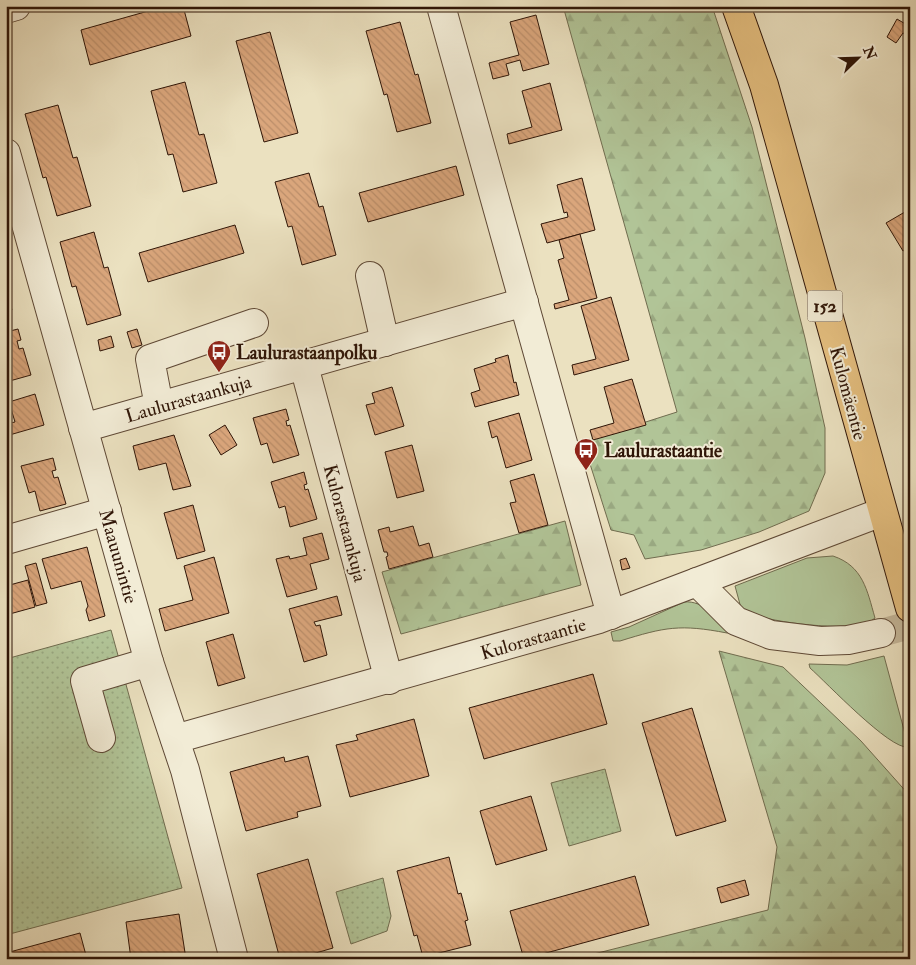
<svg xmlns="http://www.w3.org/2000/svg" width="916" height="965" font-family="'IM FELL Double Pica',serif">
<style>
.grass{fill:#b1c497;stroke:#706c4f}
.forest{fill:url(#forest-firs);stroke:#706c4f}
.park{fill:url(#park-dots);stroke:#706c4f}
.building{fill:url(#building-back-hatch);stroke:#2f1507}
.lines{fill:none;stroke-linecap:round;stroke-linejoin:round}
.minor-tunnel{stroke:#c5b89b;stroke-width:28;stroke-dasharray:28 14;stroke-linecap:butt}
.minor-casing{stroke:#5e4835;stroke-width:30}
.major-casing{stroke:#2f1507;stroke-width:30}
.minor{stroke:#f2ecd6;stroke-width:28}
.major{stroke:#e6c080;stroke-width:28}
.labels{text-anchor:middle;stroke-width:4;stroke-linejoin:round;paint-order:stroke}
.shield{fill:#f2ecd6;stroke:#6a5645;stroke-width:1}
.shield-label{font-size:18px;font-weight:bold;fill:#2f1507}
.poi-label{font-size:19px;font-weight:bold;fill:#2f1507;stroke:#f2ecd6;text-anchor:start}
.street-label{font-size:19px;fill:#2f1507;stroke:#f2ecd6}
</style>
<defs>
<pattern id="forest-firs" width="22" height="20" patternUnits="userSpaceOnUse" patternTransform="scale(1.25)"><rect width="22" height="20" fill="#b1c497"/><path d="M5 1l3.5 6h-7zM16 11l3.5 6h-7z" fill="#99a881"/></pattern>
<pattern id="park-dots" width="8" height="8" patternUnits="userSpaceOnUse" patternTransform="scale(1.25)"><rect width="8" height="8" fill="#b1c497"/><path d="M2 2h.1M6 6h.1" fill="none" stroke="#99a881" stroke-width="1.8" stroke-linecap="round"/></pattern>
<pattern id="building-back-hatch" width="6" height="6" patternUnits="userSpaceOnUse" patternTransform="scale(1.25)"><rect width="6" height="6" fill="#daa67c"/><path d="M-1 5l2 2M0 0l6 6M5-1l2 2" fill="none" stroke="#bb8e6a"/></pattern>
</defs>
<rect width="100%" height="100%" fill="#ebe1c0"/>
<filter id="stains"><feTurbulence type="fractalNoise" baseFrequency=".004" numOctaves="4"/><feColorMatrix values="0 0 0 0 .2 0 0 0 0 .09 0 0 0 0 .02 0 0 0 .5 -.17"/></filter>
<radialGradient id="worn" r=".72"><stop offset=".6" stop-color="#630" stop-opacity="0"/><stop offset="1" stop-color="#630" stop-opacity=".3"/></radialGradient>
<g class="grass">
<path d="M833,556C863,566 867,590 875,618C859,634 780,623 758,616C752,614 746,611 741,608L735,586L807,558Z"/>
<path d="M684,602C704,600 718,619 731,632L727,633C680,624 665,627 620,641H613L611,632L629,627Z"/>
<path d="M884,656L907,741L908,747C890,750 826,682 810,668L809,664L847,665Z"/>
</g>
<g class="forest">
<path d="M563,6H712L752,127L805,338L825,428V473L809,511L759,532L701,550L645,559L634,535L611,530L583,442L677,412Z"/>
<path d="M565,521L581,585L401,634L382,572Z"/>
<path d="M719,651L783,667L861,741L910,796V959H574L768,910L777,847Z"/>
</g>
<g class="park">
<path d="M111,630L182,888L6,935V659Z"/>
<path d="M605,769L621,831L569,846L551,783Z"/>
<path d="M383,878L391,916L387,931L351,944L336,892Z"/>
</g>
<g class="building">
<path d="M166,6H183L191,36L90,65L81,30Z"/>
<path d="M536,15L549,64L523,71L520,60L506,64L509,75L493,79L489,63L519,55L510,22Z"/>
<path d="M897,19L907,25L910,20V37L903,33L896,43L887,37Z"/>
<path d="M400,22L415,75L418,74L431,123L397,132L387,94L384,95L366,31Z"/>
<path d="M270,32L298,133L264,142L236,41Z"/>
<path d="M185,82L199,135L204,134L217,183L183,192L173,154L168,155L151,91Z"/>
<path d="M550,83L562,130L509,144L507,134L532,127L522,91Z"/>
<path d="M58,105L73,158L77,157L91,206L57,216L46,177L43,178L25,114Z"/>
<path d="M456,166L464,195L368,222L359,193Z"/>
<path d="M309,173L319,207L323,206L336,255L302,265L292,226L288,227L275,182Z"/>
<path d="M582,178L595,230L547,243L541,224L568,217L567,212L564,213L557,185Z"/>
<path d="M910,209V247L903,251L886,223Z"/>
<path d="M235,225L244,253L148,282L139,253Z"/>
<path d="M94,232L104,268L108,267L121,315L87,325L76,286L72,287L60,242Z"/>
<path d="M580,234L597,298L555,309L554,304L569,300L558,260L564,258L559,240Z"/>
<path d="M6,288L12,310L6,311Z"/>
<path d="M611,297L629,360L574,375L572,365L596,359L581,306Z"/>
<path d="M7,320L10,331L18,329L21,340L17,341L19,349L23,348L31,375L6,382Z"/>
<path d="M137,329L142,345L132,348L127,332Z"/>
<path d="M111,336L114,347L100,351L98,340Z"/>
<path d="M508,355L514,383L516,382L519,395L475,407L471,393L480,390L474,369L496,362L495,359Z"/>
<path d="M632,379L646,425L593,440L590,430L614,423L604,387Z"/>
<path d="M392,387L404,426L375,435L366,405L375,403L372,393Z"/>
<path d="M35,394L44,425L6,436V424L15,422L9,402Z"/>
<path d="M286,409L289,420L286,421L287,426L290,425L299,455L273,463L267,443L261,445L253,418Z"/>
<path d="M519,413L532,460L506,468L497,436L492,438L488,422Z"/>
<path d="M225,425L237,445L221,455L209,435Z"/>
<path d="M174,435L191,486L173,490L166,463L139,470L133,446Z"/>
<path d="M412,445L424,491L397,498L385,452Z"/>
<path d="M53,458L56,470L52,471L54,478L58,477L66,504L40,511L35,491L29,493L21,466Z"/>
<path d="M304,472L307,484L304,485L305,490L308,489L317,519L290,527L285,506L279,508L271,482Z"/>
<path d="M534,474L548,525L519,533L510,503L516,502L510,481Z"/>
<path d="M193,505L205,551L177,559L164,513Z"/>
<path d="M413,526L419,546L429,543L433,557L389,569L386,557L388,556L387,552H384L378,530L389,527L390,532Z"/>
<path d="M322,533L329,559L310,564L317,589L287,597L276,559L289,556L290,559L307,555L303,538Z"/>
<path d="M87,547L105,616L89,621L86,610L88,606L81,581L51,589L42,559Z"/>
<path d="M214,557L229,613L165,631L159,609L193,600L184,566Z"/>
<path d="M626,558L630,568L622,570L620,560Z"/>
<path d="M36,563L47,603L36,606L25,566Z"/>
<path d="M28,580L35,607L6,615V586Z"/>
<path d="M337,596L342,615L314,622L316,626L320,625L327,655L304,662L289,609Z"/>
<path d="M233,634L245,678L218,686L206,642Z"/>
<path d="M593,674L607,724L484,759L469,708Z"/>
<path d="M692,708L726,821L676,836L642,723Z"/>
<path d="M414,719L429,776L350,797L336,745L358,740L356,735Z"/>
<path d="M308,756L321,806L297,812L298,817L246,831L230,772L284,757L285,762Z"/>
<path d="M531,796L547,850L496,865L480,811Z"/>
<path d="M449,857L458,894L461,893L468,920L465,921L471,945L423,957L417,935L414,936L397,871Z"/>
<path d="M308,859L333,948L295,959H280L257,874Z"/>
<path d="M635,876L649,925L524,959L510,911Z"/>
<path d="M745,880L749,895L721,903L717,888Z"/>
<path d="M179,914L186,959H131L126,922Z"/>
<path d="M80,933L87,959H6V953Z"/>
</g>
<g class="lines">
<path class="minor-tunnel" d="M881,633L910,625"/>
<g class="minor-casing">
<g id="minor">
<path d="M441,6L611,615"/>
<path d="M6,9L16,6"/>
<path d="M6,153L149,662L185,770L234,959"/>
<path d="M370,276L385,342"/>
<path d="M304,366L389,680"/>
<path d="M159,406L150,359L254,323"/>
<path d="M83,428L524,302"/>
<path d="M6,540L107,511"/>
<path d="M697,582L736,621L771,635L820,641L848,640L881,633"/>
<path d="M101,738L85,681L149,662"/>
<path d="M175,739L599,619L882,512"/>
</g>
</g>
<g class="major-casing">
<path id="major" d="M736,6L764,85L910,608"/>
</g>
<use href="#minor" class="minor"/>
<use href="#major" class="major"/>
</g>
<defs>
<g id="bus-pin" transform="scale(1.25)"><path d="M0 17L-7.5 6A9.5 9.5 0 1 1 7.5 6Z" fill="#8f2418" stroke="#f2ecd6"/><path d="M-5-6H5V4H4V6H2V4H-2V6H-4V4H-5ZM-3.5-4V0h7V-4ZM-3.5 1.2v1.5H-2V1.2ZM2 1.2v1.5H3.5V1.2Z" fill="#fff"/></g>
</defs>
<g fill-rule="evenodd">
<use href="#bus-pin" x="219" y="352"/>
<use href="#bus-pin" x="586" y="450"/>
</g>
<g class="labels">
<rect class="shield" x="807.5" y="290.5" width="35" height="31" rx="4"/>
<g class="shield-label">
<text x="825" y="312">152</text>
</g>
<g class="poi-label">
<text x="236" y="359">Laulurastaanpolku</text>
<text x="604" y="457">Laulurastaantie</text>
</g>
<g class="street-label">
<text transform="translate(849 393) rotate(75)" y="7">Kulomäentie</text>
<text transform="translate(188 398) rotate(-16)" y="7">Laulurastaankuja</text>
<text transform="translate(346 523) rotate(75)" y="7">Kulorastaankuja</text>
<text transform="translate(119 556) rotate(74)" y="7">Maauunintie</text>
<text transform="translate(533 638) rotate(-16)" y="7">Kulorastaantie</text>
</g>
</g>
<rect width="916" height="965" fill="none" stroke="#ebe1c0" stroke-width="25"/>
<rect x="8" y="8" width="901" height="950" fill="none" stroke="#2f1507" stroke-width="2.5"/>
<rect x="12" y="12" width="891" height="940" fill="none" stroke="#2f1507"/>
<g transform="translate(858 58) rotate(67)" stroke="#f2ecd6" stroke-width="4" paint-order="stroke">
<path d="M0-4L9 19L0 12L-9 19Z" fill="#2f1507"/>
<text y="-8" font-size="14" font-weight="bold" text-anchor="middle" fill="#2f1507">N</text>
</g>
<rect width="100%" height="100%" filter="url(#stains)"/>
<rect width="100%" height="100%" fill="url(#worn)"/>
</svg>
